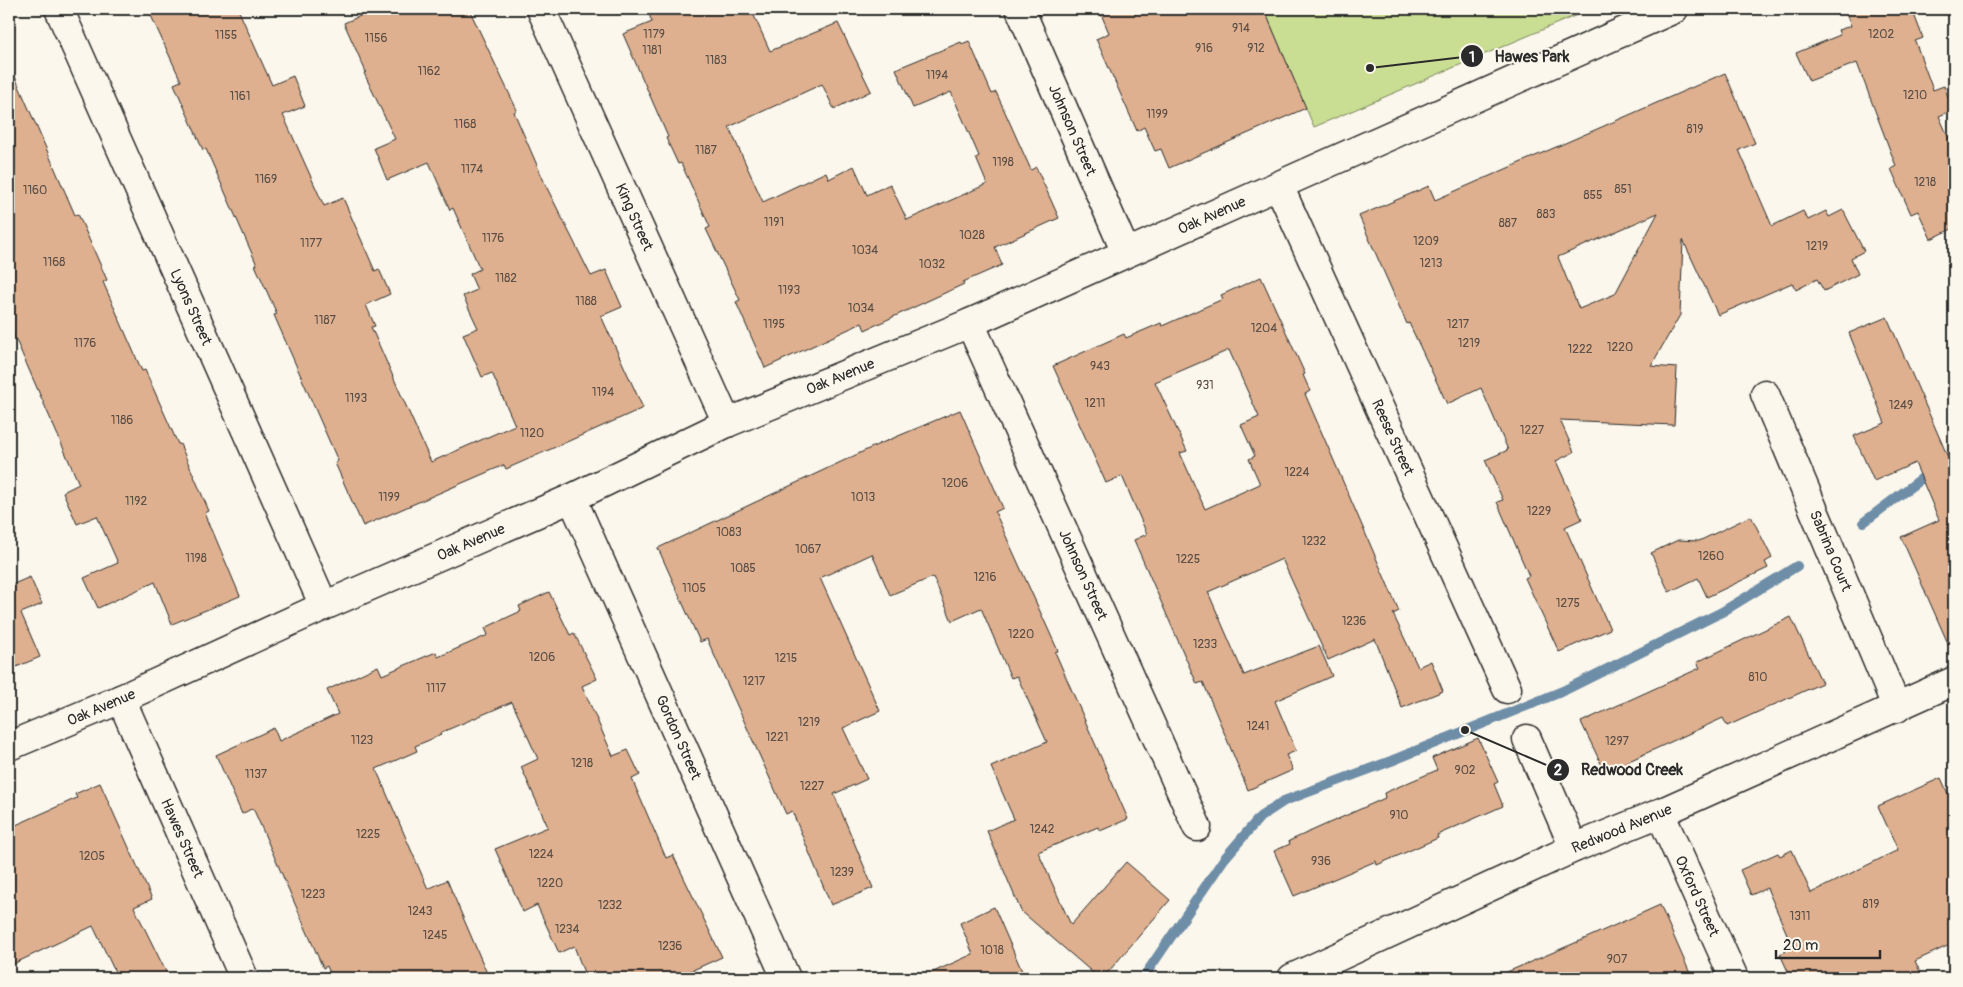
<svg xmlns="http://www.w3.org/2000/svg" width="1963" height="987" font-family="Pangolin,sans-serif">
<style>
.green{fill:#c9de93;stroke:#7a845f}
.lines{fill:none;stroke-linecap:round;stroke-linejoin:round}
.stream{stroke:#6e8da7;stroke-width:10}
.building{fill:#deb08f;stroke:#2b2b2b;fill-rule:evenodd}
.street-casing{stroke:#2b2b2b;stroke-width:31}
.street{stroke:#fbf7ec;stroke-width:28}
.labels{text-anchor:middle;stroke-width:4;stroke-linejoin:round;paint-order:stroke}
.number-label{font-size:12px;fill:#584c44}
.street-label{font-size:15px;fill:#2b2b2b;stroke:#fbf7ec}
.leader{fill:none;stroke:#2b2b2b;stroke-width:2}
.callout-dot{fill:#2b2b2b;stroke:#fbf7ec;stroke-width:2}
.mark-label{font-size:15px;text-anchor:middle;font-weight:bold;fill:#fff}
.callout-label{font-size:16px;text-anchor:middle;font-weight:bold;fill:#2b2b2b;stroke:#fbf7ec;stroke-width:4;stroke-linejoin:round;paint-order:stroke}
</style>
<rect width="100%" height="100%" fill="#fbf7ec"/>
<filter id="ink" filterUnits="userSpaceOnUse"><feTurbulence type="fractalNoise" baseFrequency=".02" numOctaves="2"/><feDisplacementMap in="SourceGraphic" scale="10" xChannelSelector="R" yChannelSelector="G"/><feConvolveMatrix kernelMatrix="1 2 1 2 8 2 1 2 1" color-interpolation-filters="sRGB"/></filter>
<g filter="url(#ink)">
<path class="green" d="M1264,9H1591L1314,127Z"/>
<g class="lines">
<g class="stream">
<path d="M1864,522L1954,454"/>
<path d="M1143,978L1224,859L1260,817L1284,801L1391,761L1563,691L1722,612L1797,566"/>
</g>
</g>
<g class="building">
<path d="M148,9H238L272,85L293,76L305,106L283,115L324,206L343,198L375,271L379,269L390,294L366,305L375,326L371,327L431,462L515,425L492,373L482,377L463,334L478,328L463,296L477,290L470,274L480,269L453,208L450,210L429,162L387,180L374,148L395,139L364,73L366,72L344,23L376,9H469L517,110L514,112L546,186L591,276L606,270L622,307L601,316L643,408L506,469L504,465L363,526L335,463L338,461L274,315L277,314L255,265H257L206,149L203,150L174,84L181,81Z"/>
<path d="M647,9H751L770,51L838,23L871,91L834,109L822,84L729,127L763,202L826,172L829,179L854,166L867,195L890,184L907,220L987,184L976,158L979,156L951,92L913,108L896,69L961,42L962,44L969,41L992,94L996,92L1031,170L1036,167L1059,218L995,247L1002,265L963,282L964,284L865,330L862,323L765,368L736,302L740,300L706,229L710,227L681,163L678,164L666,138L668,137L623,34L652,22Z"/>
<path d="M1099,9H1264L1306,108L1169,168L1161,149L1155,151L1144,127L1137,131L1096,39L1109,33Z"/>
<path d="M1844,9H1912L1923,38L1915,41L1933,90L1944,86L1953,110L1939,116L1954,150V228L1931,239L1918,211L1911,214L1891,169L1896,166L1857,63L1809,81L1796,53L1840,35L1838,30L1851,26Z"/>
<path d="M9,63L75,215L78,214L107,280L103,282L142,371L145,370L178,444H180L209,511L205,513L240,596L172,624L155,582L98,608L84,578L118,563L97,516L77,524L63,492L79,484L9,324Z"/>
<path d="M1725,73L1755,143L1739,150L1772,226L1803,211L1808,220L1826,211L1829,217L1843,210L1864,251L1851,258L1858,274L1824,291L1817,279L1796,290L1792,283L1718,315L1683,240L1680,315L1651,366L1677,368L1674,425L1560,420L1574,452L1556,461L1582,519L1565,527L1610,629L1559,652L1525,578L1529,576L1497,502L1503,500L1485,460L1508,450L1481,388L1447,404L1409,323L1407,324L1359,216L1429,186L1435,200ZM1658,213L1615,294L1579,309L1558,257Z"/>
<path d="M1261,277L1305,374L1303,375L1310,391L1305,394L1399,611L1393,614L1418,667L1431,661L1443,691L1402,708L1375,639L1328,660L1282,559L1208,592L1244,675L1319,646L1332,676L1275,701L1296,751L1286,755L1293,770L1248,790L1203,682L1197,684L1134,540L1147,534L1122,476L1106,483L1053,366L1124,334L1126,338L1161,323L1162,326L1223,299L1221,295ZM1229,350L1259,417L1241,425L1255,456L1249,459L1260,484L1205,509L1180,453L1187,451L1155,382Z"/>
<path d="M1887,317L1954,471V657L1901,537L1939,520L1915,463L1874,481L1854,436L1885,423L1849,333Z"/>
<path d="M960,410L1003,508L995,512L1058,651L1055,652L1128,819L1100,831L1098,827L1038,852L1071,925L1126,862L1170,900L1103,978H1099L1021,911L987,831L1014,819L991,767L1047,742L1017,676L1011,678L981,608L952,621L933,577L890,595L872,554L820,578L880,711L843,728L867,779L834,794L873,888L831,905L792,811L786,814L707,639L700,642L658,548L877,445Z"/>
<path d="M1751,516L1772,558L1765,562L1768,568L1707,597L1698,578L1669,592L1651,553L1678,540L1699,541Z"/>
<path d="M30,577L42,604L21,613L40,657L9,670V586Z"/>
<path d="M549,592L570,635L574,633L597,679L582,686L613,756L628,750L640,775L632,779L666,858L673,855L722,957L675,978H586L574,946L559,953L537,905L523,912L495,849L548,827L521,767L538,759L512,702L440,733L441,735L415,746L417,751L376,769L428,889L447,880L489,978H332L327,966L323,968L253,808L242,814L216,755L274,728L279,741L338,714L327,690L378,666L382,675L436,652L438,657L488,635L485,628L521,611L519,606Z"/>
<path d="M1791,617L1822,683L1727,726L1723,718L1605,772L1581,722L1700,668L1697,662Z"/>
<path d="M1478,738L1498,782L1494,784L1503,806L1437,835L1438,838L1377,865L1376,861L1294,896L1274,851L1290,844L1289,841L1385,798L1384,793L1437,770L1432,758Z"/>
<path d="M1941,778L1954,807V943L1915,961L1923,978H1791L1780,954L1793,948L1767,888L1751,895L1740,870L1778,853L1780,856L1792,850L1811,893L1898,850L1878,806Z"/>
<path d="M100,783L152,899L134,907L169,978H118L93,926L9,966V828L77,798L75,794Z"/>
<path d="M1660,905L1692,978H1493L1582,940Z"/>
<path d="M994,907L1025,978H920L973,954L960,923Z"/>
</g>
<g class="lines">
<g class="street-casing">
<g id="street">
<path id="s1" d="M59,9L324,606"/>
<path id="s2" d="M541,9L727,423"/>
<path id="s3" d="M1020,9L1126,253"/>
<path id="s4" d="M1279,186L1507,689"/>
<path id="s5" d="M970,323L1197,827"/>
<path id="s6" d="M1765,394L1897,708"/>
<path id="s7" d="M572,498L786,978"/>
<path id="s8" d="M121,699L244,978"/>
<path d="M1527,739L1574,848"/>
<path id="s9" d="M9,746L121,699L324,606L572,498L727,423L970,323L1674,9"/>
<path id="s10" d="M1660,813L1734,978"/>
<path id="s11" d="M1292,978L1574,848L1660,813L1954,681"/>
</g>
</g>
<use href="#street" class="street"/>
</g>
</g>
<g class="labels">
<g class="number-label">
<text x="1241" y="32">914</text>
<text x="654" y="38">1179</text>
<text x="1881" y="38">1202</text>
<text x="226" y="39">1155</text>
<text x="376" y="42">1156</text>
<text x="1204" y="52">916</text>
<text x="1256" y="52">912</text>
<text x="652" y="54">1181</text>
<text x="716" y="64">1183</text>
<text x="429" y="75">1162</text>
<text x="937" y="79">1194</text>
<text x="1915" y="99">1210</text>
<text x="240" y="100">1161</text>
<text x="1157" y="118">1199</text>
<text x="465" y="128">1168</text>
<text x="1695" y="133">819</text>
<text x="706" y="154">1187</text>
<text x="1003" y="166">1198</text>
<text x="472" y="173">1174</text>
<text x="266" y="183">1169</text>
<text x="1925" y="186">1218</text>
<text x="1623" y="193">851</text>
<text x="35" y="194">1160</text>
<text x="1593" y="199">855</text>
<text x="1546" y="218">883</text>
<text x="774" y="226">1191</text>
<text x="1508" y="227">887</text>
<text x="972" y="239">1028</text>
<text x="493" y="242">1176</text>
<text x="1426" y="245">1209</text>
<text x="311" y="247">1177</text>
<text x="1817" y="250">1219</text>
<text x="865" y="254">1034</text>
<text x="54" y="266">1168</text>
<text x="1431" y="267">1213</text>
<text x="932" y="268">1032</text>
<text x="506" y="282">1182</text>
<text x="789" y="294">1193</text>
<text x="586" y="305">1188</text>
<text x="861" y="312">1034</text>
<text x="325" y="324">1187</text>
<text x="774" y="328">1195</text>
<text x="1458" y="328">1217</text>
<text x="1264" y="332">1204</text>
<text x="85" y="347">1176</text>
<text x="1469" y="347">1219</text>
<text x="1620" y="351">1220</text>
<text x="1580" y="353">1222</text>
<text x="1100" y="370">943</text>
<text x="1205" y="389">931</text>
<text x="603" y="396">1194</text>
<text x="356" y="402">1193</text>
<text x="1095" y="407">1211</text>
<text x="1901" y="409">1249</text>
<text x="122" y="424">1186</text>
<text x="1532" y="434">1227</text>
<text x="532" y="437">1120</text>
<text x="1297" y="476">1224</text>
<text x="955" y="487">1206</text>
<text x="389" y="501">1199</text>
<text x="863" y="501">1013</text>
<text x="136" y="505">1192</text>
<text x="1539" y="515">1229</text>
<text x="729" y="536">1083</text>
<text x="1314" y="545">1232</text>
<text x="808" y="553">1067</text>
<text x="1711" y="560">1260</text>
<text x="196" y="562">1198</text>
<text x="1188" y="563">1225</text>
<text x="743" y="572">1085</text>
<text x="985" y="581">1216</text>
<text x="694" y="592">1105</text>
<text x="1568" y="607">1275</text>
<text x="1354" y="625">1236</text>
<text x="1021" y="638">1220</text>
<text x="1205" y="648">1233</text>
<text x="542" y="661">1206</text>
<text x="786" y="662">1215</text>
<text x="1758" y="681">810</text>
<text x="754" y="685">1217</text>
<text x="436" y="692">1117</text>
<text x="809" y="726">1219</text>
<text x="1258" y="730">1241</text>
<text x="777" y="741">1221</text>
<text x="362" y="744">1123</text>
<text x="1617" y="745">1297</text>
<text x="582" y="767">1218</text>
<text x="1465" y="774">902</text>
<text x="256" y="778">1137</text>
<text x="812" y="790">1227</text>
<text x="1399" y="819">910</text>
<text x="1042" y="833">1242</text>
<text x="368" y="838">1225</text>
<text x="541" y="858">1224</text>
<text x="92" y="860">1205</text>
<text x="1321" y="865">936</text>
<text x="842" y="876">1239</text>
<text x="550" y="887">1220</text>
<text x="313" y="898">1223</text>
<text x="1871" y="908">819</text>
<text x="610" y="909">1232</text>
<text x="420" y="915">1243</text>
<text x="1800" y="920">1311</text>
<text x="567" y="933">1234</text>
<text x="435" y="939">1245</text>
<text x="670" y="950">1236</text>
<text x="992" y="954">1018</text>
<text x="1617" y="963">907</text>
</g>
<g class="street-label">
<text dy="5" stroke="none"><textPath href="#s3" startOffset="132">Johnson Street</textPath></text>
<text dy="5" stroke="none"><textPath href="#s9" startOffset="1315">Oak Avenue</textPath></text>
<text dy="5" stroke="none"><textPath href="#s2" startOffset="228">King Street</textPath></text>
<text dy="5" stroke="none"><textPath href="#s1" startOffset="326">Lyons Street</textPath></text>
<text dy="5" stroke="none"><textPath href="#s9" startOffset="910">Oak Avenue</textPath></text>
<text dy="5" stroke="none"><textPath href="#s4" startOffset="276">Reese Street</textPath></text>
<text dy="5" stroke="none"><textPath href="#s9" startOffset="505">Oak Avenue</textPath></text>
<text dy="5" stroke="none"><textPath href="#s6" startOffset="170">Sabrina Court</textPath></text>
<text dy="5" stroke="none"><textPath href="#s5" startOffset="276">Johnson Street</textPath></text>
<text dy="5" stroke="none"><textPath href="#s9" startOffset="100">Oak Avenue</textPath></text>
<text dy="5" stroke="none"><textPath href="#s7" startOffset="262">Gordon Street</textPath></text>
<text dy="5" stroke="none"><textPath href="#s11" startOffset="362">Redwood Avenue</textPath></text>
<text dy="5" stroke="none"><textPath href="#s8" startOffset="152">Hawes Street</textPath></text>
<text dy="5" stroke="none"><textPath href="#s10" startOffset="91">Oxford Street</textPath></text>
</g>
</g>
<path class="leader" d="M1370 68L1472 56M1465 730L1558 770"/>
<g class="callout-dot">
<circle cx="1370" cy="68" r="5"/>
<circle cx="1465" cy="730" r="5"/>
<circle cx="1472" cy="56" r="12"/>
<circle cx="1558" cy="770" r="12"/>
</g>
<g class="mark-label">
<text x="1472" y="62">1</text>
<text x="1558" y="775">2</text>
</g>
<g class="callout-label">
<text x="1532" y="62">Hawes Park</text>
<text x="1632" y="775">Redwood Creek</text>
</g>
<rect width="1963" height="987" fill="none" stroke="#fbf7ec" stroke-width="30"/>
<rect x="15" y="15" width="1933" height="957" fill="none" stroke="#2b2b2b" stroke-width="2" filter="url(#ink)"/>
<path d="M1776 950v8h104v-8" fill="none" stroke="#2b2b2b" stroke-width="2.5"/>
<text x="1783" y="950" font-size="15" fill="#2b2b2b" stroke="#fbf7ec" stroke-width="4" paint-order="stroke">20 m</text>
</svg>
